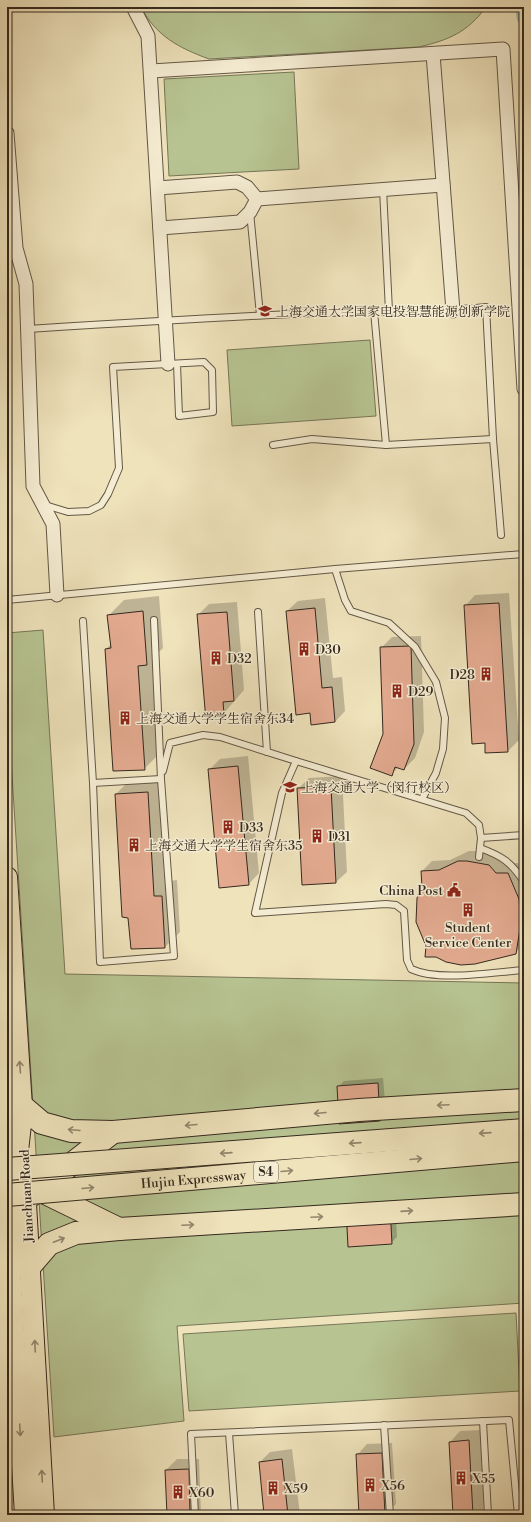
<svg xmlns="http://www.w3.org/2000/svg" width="531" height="1522" font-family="'Libre Bodoni','Noto Serif SC',serif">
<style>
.green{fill:#b7c492;stroke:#767658}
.shadow{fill:#0003}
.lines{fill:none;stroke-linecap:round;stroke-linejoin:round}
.canal{stroke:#9abeb1;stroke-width:15}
.building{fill:#e3aa90;stroke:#34291e}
.lane-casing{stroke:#635846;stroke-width:8}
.street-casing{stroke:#635846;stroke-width:15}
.primary-casing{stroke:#34291e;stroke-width:22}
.highway-casing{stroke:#34291e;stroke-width:24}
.lane{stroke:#f5edd3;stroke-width:6}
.street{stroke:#f5edd3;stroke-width:13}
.primary{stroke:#efe3bc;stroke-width:20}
.highway{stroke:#efe3bc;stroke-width:22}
.highway-bridge-casing{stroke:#34291e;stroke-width:24;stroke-linecap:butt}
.highway-bridge{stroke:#efe3bc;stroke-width:22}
.oneway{stroke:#92866d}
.labels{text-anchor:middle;stroke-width:3;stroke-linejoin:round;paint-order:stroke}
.shield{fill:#f5edd3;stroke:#6e6454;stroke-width:1}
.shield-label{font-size:12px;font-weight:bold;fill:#34291e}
.poi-label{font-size:13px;fill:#34291e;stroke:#f5edd3;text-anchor:start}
.street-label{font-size:13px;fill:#34291e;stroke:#f5edd3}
</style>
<rect width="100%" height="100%" fill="#efe3bc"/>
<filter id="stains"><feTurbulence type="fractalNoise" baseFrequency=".005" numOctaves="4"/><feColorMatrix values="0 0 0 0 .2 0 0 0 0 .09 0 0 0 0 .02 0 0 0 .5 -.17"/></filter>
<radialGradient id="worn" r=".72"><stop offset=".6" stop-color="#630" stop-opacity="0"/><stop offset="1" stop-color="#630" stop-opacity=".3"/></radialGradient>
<g class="green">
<path d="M141,7H486C467,33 448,40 419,47L209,59C179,48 156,36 141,7Z"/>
<path d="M294,72L299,169L169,176L164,79Z"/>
<path d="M370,340L376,416L232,426L227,350Z"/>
<path d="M43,630L65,974L524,983V1303L177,1326L184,1421L54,1437L7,696V633Z"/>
<path d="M516,1313L520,1391L189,1411L183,1334Z"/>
</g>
<g class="shadow">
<path d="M509,593L519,740L508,751L485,742L465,606L475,595Z"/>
<path d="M159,596L163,648L154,657L160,753L144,769L106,649L111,644L108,616L124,600Z"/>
<path d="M325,598L333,678L342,677L345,711L335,722L287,611L298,601Z"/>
<path d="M237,602L244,690L224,713L198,615L209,604Z"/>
<path d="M421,636L424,732L415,758L404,769L399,767L391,774L384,734L381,648L392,637Z"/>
<path d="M248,756L259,873L249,884L209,770L220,759Z"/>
<path d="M342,776L347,872L336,882L298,789L309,778Z"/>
<path d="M163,777L169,881L177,880L180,932L165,947L116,794L132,778Z"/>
<path d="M469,851H479L500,854L507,863H518L524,876V944L515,953L427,946L422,871L432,861L450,860Z"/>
<path d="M383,1078L386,1114L380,1120L338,1087L344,1081Z"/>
<path d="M395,1200L397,1237L391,1243L347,1209L353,1203Z"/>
<path d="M480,1430L484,1515H454L450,1442L460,1431Z"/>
<path d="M392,1443L396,1504L385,1514L360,1515L357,1455L367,1444Z"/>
<path d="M292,1449L300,1515H265L260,1462L270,1452Z"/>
<path d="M177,1459H199L201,1515H168L166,1470Z"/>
</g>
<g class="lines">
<path class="canal" d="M523,7L524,17"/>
</g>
<g class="building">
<path d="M499,603L508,752L485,753V743L472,744L464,605Z"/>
<path d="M315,608L322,688L332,687L335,722L311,725L310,713L296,715L286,611Z"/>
<path d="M143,611L147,665L138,666L145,770L113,771L105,649L111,648L107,615Z"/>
<path d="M227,612L234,701L223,702L224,714L206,721L197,614Z"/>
<path d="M411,646L414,744L404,770L395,767L392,776L370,768L383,734L380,647Z"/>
<path d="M238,766L249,885L219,888L208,769Z"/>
<path d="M331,787L336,883L302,885L297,788Z"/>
<path d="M148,792L154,896H162L165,948L131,949L128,918L122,917L115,794Z"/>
<path d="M458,861H467L489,865L496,873H508L519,899L521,922L516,954L475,964L461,965L446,962L436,957H425L426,946L416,922L417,898L422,887L421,871L439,870Z"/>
<path d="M378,1083L380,1121L339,1124L337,1086Z"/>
<path d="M390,1206L392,1244L348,1247L346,1208Z"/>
<path d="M469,1440L473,1515H453L449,1442Z"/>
<path d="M382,1453L385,1515H359L356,1454Z"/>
<path d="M282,1459L288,1515H264L259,1462Z"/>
<path d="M189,1469L190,1515H167L165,1470Z"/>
</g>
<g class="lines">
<g class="lane-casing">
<g id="lane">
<path d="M383,189L389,311"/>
<path d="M250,212L260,315"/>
<path d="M374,311L386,445"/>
<path d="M28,329C124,323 220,317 316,313C372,311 429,313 486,307L493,439L501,535"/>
<path d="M273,445L312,439L386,445L493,439"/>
<path d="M45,505L68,512L89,511L101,505L108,494L119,468L113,367L204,362L212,370L213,412L179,416L177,364"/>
<path d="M335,569L345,600L351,611L389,623L415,647L436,682L445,718L443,749L436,773L422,799"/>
<path d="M7,600L335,569L524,554"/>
<path d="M258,612L267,752"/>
<path d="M83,621L93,783L100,962L174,956L161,779L154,620"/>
<path d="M296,761L466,813L479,825L481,838L479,857"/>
<path d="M163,771L170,743L203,735L220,737L296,761L282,793L255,913L386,904L396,905L404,911L407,960L411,969C439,982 493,972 524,970"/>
<path d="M93,783L161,779"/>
<path d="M481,838L524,835"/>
<path d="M480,848C502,856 511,862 524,882"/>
<path d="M483,1421L488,1515"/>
<path d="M384,1425L390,1515"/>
<path d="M229,1433L235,1515"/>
<path d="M195,1515L191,1434L509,1420L518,1515"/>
</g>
</g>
<g class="street-casing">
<g id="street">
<path d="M133,7L148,36L168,364"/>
<path d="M433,54L453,311"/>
<path d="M151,71L503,49L524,389"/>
<path d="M7,133L16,248L26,284L33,486L53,524L57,595"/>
<path d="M158,188L237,182L247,187L257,199"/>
<path d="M257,199L443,185"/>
<path d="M160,228L240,222L250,212L257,199"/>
</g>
</g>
<g class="primary-casing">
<g id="primary">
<path d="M7,877L23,1122"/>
<path d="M25,1186L44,1515"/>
<path d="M9,1249L25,1515"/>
</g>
</g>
<g class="highway-casing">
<g id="highway">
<path d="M7,1108L22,1106L42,1123L71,1131L113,1132L359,1110L524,1100"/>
<path d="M7,1139L15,1174L25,1183L119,1229"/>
<path d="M16,1160L22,1106"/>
<path d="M10,1266L31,1265L49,1244L76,1233L119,1229L524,1204"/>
<path d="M10,1266L16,1207L113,1132"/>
</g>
</g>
<use href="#lane" class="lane"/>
<use href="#street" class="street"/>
<use href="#primary" class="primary"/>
<use href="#highway" class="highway"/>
<g class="highway-bridge-casing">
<g id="highway-bridge">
<path d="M7,1169L524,1130"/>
<path id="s1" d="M7,1195L524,1150"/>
</g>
</g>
<use href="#highway-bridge" class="highway-bridge"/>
</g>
<defs><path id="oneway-shaft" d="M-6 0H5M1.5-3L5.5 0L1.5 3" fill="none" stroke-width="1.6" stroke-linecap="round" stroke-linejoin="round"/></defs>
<g class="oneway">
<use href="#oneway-shaft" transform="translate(20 1067) rotate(-94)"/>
<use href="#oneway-shaft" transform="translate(443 1105) rotate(177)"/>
<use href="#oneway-shaft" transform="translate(320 1113) rotate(175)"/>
<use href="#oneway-shaft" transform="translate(191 1125) rotate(175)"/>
<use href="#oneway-shaft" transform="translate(74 1130) rotate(-175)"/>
<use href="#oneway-shaft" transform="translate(485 1133) rotate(176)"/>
<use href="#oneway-shaft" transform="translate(355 1143) rotate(176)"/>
<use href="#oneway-shaft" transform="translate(226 1153) rotate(176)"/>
<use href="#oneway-shaft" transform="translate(416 1159) rotate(-5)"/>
<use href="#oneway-shaft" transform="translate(287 1171) rotate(-5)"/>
<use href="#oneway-shaft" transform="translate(88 1188) rotate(-5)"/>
<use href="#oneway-shaft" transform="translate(407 1211) rotate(-4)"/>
<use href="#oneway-shaft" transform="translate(317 1217) rotate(-3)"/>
<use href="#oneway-shaft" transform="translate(188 1225) rotate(-3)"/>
<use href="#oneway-shaft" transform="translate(59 1240) rotate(-21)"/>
<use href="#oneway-shaft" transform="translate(35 1346) rotate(-93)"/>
<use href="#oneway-shaft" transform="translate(20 1430) rotate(87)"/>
<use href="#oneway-shaft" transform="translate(42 1476) rotate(-93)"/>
</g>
<defs>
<g id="school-bare" transform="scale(1.08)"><path d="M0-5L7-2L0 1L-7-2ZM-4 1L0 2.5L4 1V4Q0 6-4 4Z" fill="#8f2418" stroke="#f5edd3" stroke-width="2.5" paint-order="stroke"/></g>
<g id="building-bare" transform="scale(1.08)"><path d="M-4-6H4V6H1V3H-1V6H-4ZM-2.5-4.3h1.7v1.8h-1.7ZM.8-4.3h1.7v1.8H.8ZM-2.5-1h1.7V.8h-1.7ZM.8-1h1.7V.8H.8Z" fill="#8f2418" stroke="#f5edd3" stroke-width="2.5" paint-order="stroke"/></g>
<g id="university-bare" transform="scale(1.08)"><path d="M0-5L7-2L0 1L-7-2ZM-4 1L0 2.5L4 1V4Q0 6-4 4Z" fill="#8f2418" stroke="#f5edd3" stroke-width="2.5" paint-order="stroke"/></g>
<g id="civic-bare" transform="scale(1.08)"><path d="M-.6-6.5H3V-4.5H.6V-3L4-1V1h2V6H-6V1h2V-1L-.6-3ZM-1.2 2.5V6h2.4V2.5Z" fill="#8f2418" stroke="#f5edd3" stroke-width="2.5" paint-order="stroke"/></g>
</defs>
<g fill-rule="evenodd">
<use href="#school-bare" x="265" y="311"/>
<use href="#building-bare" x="304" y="649"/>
<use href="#building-bare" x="216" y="658"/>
<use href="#building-bare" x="486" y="674"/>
<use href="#building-bare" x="397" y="691"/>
<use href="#building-bare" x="125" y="718"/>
<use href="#university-bare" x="290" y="787"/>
<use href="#building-bare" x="228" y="827"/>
<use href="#building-bare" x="317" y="836"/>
<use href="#building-bare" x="134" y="845"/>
<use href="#civic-bare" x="454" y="890"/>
<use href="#building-bare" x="468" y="910"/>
<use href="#building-bare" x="461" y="1478"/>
<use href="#building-bare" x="370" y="1485"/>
<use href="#building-bare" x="273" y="1488"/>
<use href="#building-bare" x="178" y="1492"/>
</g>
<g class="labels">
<rect class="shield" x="254" y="1162" width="24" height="20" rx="3"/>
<g class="shield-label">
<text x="266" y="1176">S4</text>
</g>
<g class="poi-label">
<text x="276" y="316">上海交通大学国家电投智慧能源创新学院</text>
<text x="315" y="654">D30</text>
<text x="227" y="663">D32</text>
<text x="475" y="679" text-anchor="end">D28</text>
<text x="408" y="696">D29</text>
<text x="136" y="723">上海交通大学学生宿舍东34</text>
<text x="301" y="792">上海交通大学（闵行校区）</text>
<text x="239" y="832">D33</text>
<text x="328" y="841">D31</text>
<text x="145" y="850">上海交通大学学生宿舍东35</text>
<text x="443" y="895" text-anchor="end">China Post</text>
<text x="468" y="932" text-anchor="middle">Student<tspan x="468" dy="15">Service Center</tspan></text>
<text x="472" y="1483">X55</text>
<text x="381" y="1490">X56</text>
<text x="284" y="1493">X59</text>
<text x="189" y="1497">X60</text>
</g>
<g class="street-label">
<text dy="5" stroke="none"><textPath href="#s1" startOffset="187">Hujin Expressway</textPath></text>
<text transform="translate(26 1196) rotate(-93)" y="5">Jianchuan Road</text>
</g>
</g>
<rect width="531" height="1522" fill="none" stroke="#efe3bc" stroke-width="24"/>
<rect x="8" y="8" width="515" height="1506" fill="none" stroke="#34291e" stroke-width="2"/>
<rect x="12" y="12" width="507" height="1498" fill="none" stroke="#34291e"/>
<rect width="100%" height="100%" filter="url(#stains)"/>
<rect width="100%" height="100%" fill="url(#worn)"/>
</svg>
